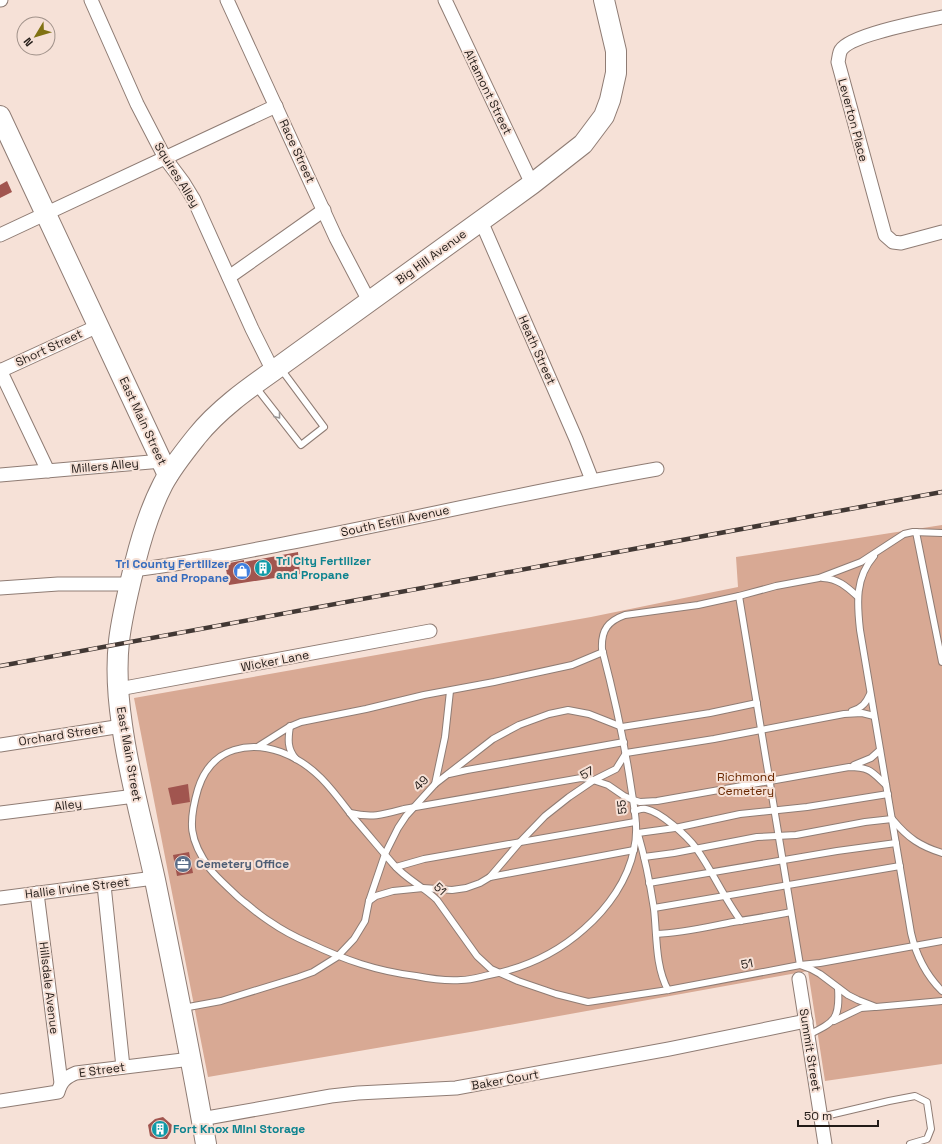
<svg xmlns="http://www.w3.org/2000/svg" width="942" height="1144" font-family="'Space Grotesk',sans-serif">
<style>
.green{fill:#d8a994}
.building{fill:#a1554f}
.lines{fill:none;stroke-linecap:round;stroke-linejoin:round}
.service-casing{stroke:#8f7c74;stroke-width:8}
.minor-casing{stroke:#8f7c74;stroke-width:15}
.primary-casing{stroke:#8f7c74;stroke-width:22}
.service{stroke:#fff;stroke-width:6}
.minor{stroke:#fff;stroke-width:13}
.primary{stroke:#fff;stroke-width:20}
.rail-casing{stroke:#423834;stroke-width:4.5}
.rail{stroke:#f6e1d7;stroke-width:3;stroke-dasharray:9;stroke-linecap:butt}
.oneway{stroke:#9c9897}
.labels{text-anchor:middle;stroke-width:4;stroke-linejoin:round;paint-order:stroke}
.street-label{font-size:12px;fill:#221b17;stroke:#f6e1d7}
.culture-label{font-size:12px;font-weight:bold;fill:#0d838f;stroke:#f6e1d7;text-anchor:start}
.shop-label{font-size:12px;font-weight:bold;fill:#366cbe;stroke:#f6e1d7;text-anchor:end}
.park-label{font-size:12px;fill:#692800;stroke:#f6e1d7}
.service-label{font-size:12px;font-weight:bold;fill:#4e5e75;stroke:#f6e1d7;text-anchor:start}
</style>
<rect width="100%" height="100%" fill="#f6e1d7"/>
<path class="green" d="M942,525V1064L825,1081L808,971L476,1031L208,1077L134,698L591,617L738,587L736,557Z"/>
<g class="building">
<path d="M7,181L12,192L0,198V185Z"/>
<path d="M298,552L300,574L229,585L225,564L244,560V562Z"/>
<path d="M188,784L190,802L172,805L168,788Z"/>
<path d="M189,852L193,873L177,876L173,855Z"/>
<path d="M163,1117L172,1125L171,1132L167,1139H156L150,1136L148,1125L155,1119Z"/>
</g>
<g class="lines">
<g class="service-casing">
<g id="service">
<path d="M255,386L301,445L324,427L281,369"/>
<path d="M916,532L942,662"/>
<path d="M942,533L913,532L904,534L861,562L819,578L776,586L739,596L698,605L625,615C608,621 601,630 602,649C614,695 624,739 631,787C634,807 639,829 634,849C628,880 608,908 584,929C556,954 525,968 489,975C480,977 471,980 461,980C446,981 431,979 416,976C376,971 345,960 309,943C295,937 282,930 269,921C258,914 248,905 238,897C229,888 218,879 210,869C189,840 188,823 198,789C204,770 215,756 234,750C265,740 299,756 321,778C333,790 343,804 353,817C367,833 380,849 394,865C406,879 424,887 437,900L477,956L491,969L518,981L556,994L588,1002L668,990L800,965L820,963L942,941"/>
<path d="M874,556C855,578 857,603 860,630L911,933C916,955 926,975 942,991"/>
<path d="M823,578C838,579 846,586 857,596"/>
<path d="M739,596L800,965L811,969L820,974L848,995L858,1000L876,1007L942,1001"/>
<path d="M852,711C862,708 866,703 870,694"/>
<path d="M290,726C288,739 287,749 296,759"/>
<path d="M259,746L289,727L301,722L366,709L424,695L494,682L572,665L603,652"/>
<path d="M854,765L871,758L880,750"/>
<path d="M449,774L467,770L624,742"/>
<path d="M435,784L445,737L450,691"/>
<path d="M634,811C638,810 642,808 646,809C661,812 687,836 696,848C713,872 724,898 741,921"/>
<path d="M350,813C372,818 382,815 404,809L581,778L590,779L608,785L624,796L633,800L640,802L657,801L849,767C870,767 872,772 886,785"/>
<path d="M893,820C908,838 920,846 942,853"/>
<path d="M638,833L675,828L740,814L807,807L888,794"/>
<path d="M638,834C645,858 650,883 654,909C657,935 655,966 668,990"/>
<path d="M644,857L674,853L757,837L796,835L865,822L892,819"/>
<path d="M396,867L424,859L635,822L636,825"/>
<path d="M490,877L634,850"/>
<path d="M649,883L837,851L896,843"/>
<path d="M369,901L376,896L393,891L423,888L452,890L466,888L480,883L490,877L519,843L545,816L569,797L594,780L616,769L626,753L714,739L844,714L862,713L874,716"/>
<path d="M654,908L900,866"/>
<path d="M656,934C682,933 707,927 733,922C752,919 771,916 791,912"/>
<path d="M183,1008L221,1001L299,977L313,972L337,957L354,939L365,921L369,901L385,854L398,828L406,816L435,784L493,739L519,725L549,714L568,710L589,714L622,727L710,713L757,703"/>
<path d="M834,1021L861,1008L874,1007"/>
<path d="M808,1035C835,1022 840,1019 838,988"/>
<path d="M821,1117L889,1101L915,1096L927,1102L931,1129L927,1139L910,1144"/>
</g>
</g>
<g class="minor-casing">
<g id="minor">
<path d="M0,0H1"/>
<path d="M91,0L137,104L165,158L183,182L194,200L252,329L273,371"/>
<path d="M227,0L336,238L369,301"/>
<path d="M445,0L532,184"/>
<path d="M942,17C923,21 850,35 841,50C839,53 839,58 838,62L885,235L893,242L901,243L942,232"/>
<path d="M481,221L576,439L592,480"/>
<path d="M0,235L276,106"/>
<path d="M229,277L324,210"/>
<path d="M0,370L48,471"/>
<path d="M0,371L98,326"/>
<path d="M0,475L162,461"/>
<path d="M133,570C184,564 233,554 283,544C408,520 531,491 657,469"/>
<path d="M0,588L58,584H130"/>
<path d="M119,689L430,631"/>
<path d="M0,745L122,726"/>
<path d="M0,813L135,796"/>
<path d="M104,885L123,1067"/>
<path d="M37,893L61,1083"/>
<path d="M0,898L154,878"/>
<path d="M799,979L825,1144"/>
<path d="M0,1101L58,1092C61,1081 66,1077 76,1073L191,1059"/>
<path d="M201,1119L331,1096L358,1093L456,1088L669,1049L806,1021"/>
</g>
</g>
<g class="primary-casing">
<g id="primary">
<path d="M0,116L168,475"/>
<path d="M206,1144C191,1056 173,968 155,880C144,829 129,777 122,725C118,698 116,668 119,641C122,615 129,588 135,563C142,535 150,509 163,484C172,467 185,451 197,436C218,410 246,390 273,371L532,184L583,144L604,116L610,100L616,73V51L604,0"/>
</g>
</g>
<use href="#service" class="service"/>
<use href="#minor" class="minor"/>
<use href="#primary" class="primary"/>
<g class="rail-casing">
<path id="rail" d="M0,666L942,492"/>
</g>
<use href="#rail" class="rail"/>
</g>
<defs><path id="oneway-chevron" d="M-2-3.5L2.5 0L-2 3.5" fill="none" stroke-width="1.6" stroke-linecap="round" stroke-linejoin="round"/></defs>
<use class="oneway" href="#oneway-chevron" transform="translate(278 416) rotate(52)"/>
<defs>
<g id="building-disc" transform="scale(0.9)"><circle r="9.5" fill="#0f9aa8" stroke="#f6e1d7"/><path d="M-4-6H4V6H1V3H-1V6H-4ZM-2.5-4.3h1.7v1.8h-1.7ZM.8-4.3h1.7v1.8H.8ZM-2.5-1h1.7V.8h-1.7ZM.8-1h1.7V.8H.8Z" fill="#fff"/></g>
<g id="shop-disc" transform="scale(0.9)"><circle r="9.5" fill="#3f7fe0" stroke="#f6e1d7"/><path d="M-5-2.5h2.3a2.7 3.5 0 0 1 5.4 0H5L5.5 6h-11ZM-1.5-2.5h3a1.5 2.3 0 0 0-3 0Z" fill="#fff"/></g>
<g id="office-disc" transform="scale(0.9)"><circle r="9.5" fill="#5c6f8a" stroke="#f6e1d7"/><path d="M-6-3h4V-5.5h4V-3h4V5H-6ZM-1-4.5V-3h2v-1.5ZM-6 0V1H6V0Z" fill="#fff"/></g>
</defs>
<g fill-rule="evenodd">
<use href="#building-disc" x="263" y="568"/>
<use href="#shop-disc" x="242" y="571"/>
<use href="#office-disc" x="183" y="864"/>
<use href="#building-disc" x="160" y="1129"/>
</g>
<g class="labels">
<g class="street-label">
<text transform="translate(488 92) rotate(64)" y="4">Altamont Street</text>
<text transform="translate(853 120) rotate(75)" y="4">Leverton Place</text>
<text transform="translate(297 151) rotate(65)" y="4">Race Street</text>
<text transform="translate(177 175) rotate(58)" y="4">Squires Alley</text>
<text transform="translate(431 257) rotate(-36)" y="4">Big Hill Avenue</text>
<text transform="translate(49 348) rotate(-25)" y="4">Short Street</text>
<text transform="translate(537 350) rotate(66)" y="4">Heath Street</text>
<text transform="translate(143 421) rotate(65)" y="4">East Main Street</text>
<text transform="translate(105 466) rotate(-5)" y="4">Millers Alley</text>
<text transform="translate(395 521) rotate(-12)" y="4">South Estill Avenue</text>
<text transform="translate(275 661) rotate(-11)" y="4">Wicker Lane</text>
<text transform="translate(61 735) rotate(-9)" y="4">Orchard Street</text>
<text transform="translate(129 754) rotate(80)" y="4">East Main Street</text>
<text transform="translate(587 773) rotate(-29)" y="4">57</text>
<text transform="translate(421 783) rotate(-45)" y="4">49</text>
<text transform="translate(68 805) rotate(-7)" y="4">Alley</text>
<text transform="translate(622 807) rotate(-97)" y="4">55</text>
<text transform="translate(77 888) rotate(-7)" y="4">Hallie Irvine Street</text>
<text transform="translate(440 889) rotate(44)" y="4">51</text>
<text transform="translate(747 964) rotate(-11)" y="4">51</text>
<text transform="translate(49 988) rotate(83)" y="4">Hillsdale Avenue</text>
<text transform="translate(810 1050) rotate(81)" y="4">Summit Street</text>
<text transform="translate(102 1070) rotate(-8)" y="4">E Street</text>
<text transform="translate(505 1080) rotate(-10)" y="4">Baker Court</text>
</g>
<g class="culture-label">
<text x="276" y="565">Tri City Fertilizer<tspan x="276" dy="14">and Propane</tspan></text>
<text x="173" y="1133">Fort Knox Mini Storage</text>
</g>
<g class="shop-label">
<text x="229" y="568">Tri County Fertilizer<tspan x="229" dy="14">and Propane</tspan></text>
</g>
<g class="park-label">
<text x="746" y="781">Richmond<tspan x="746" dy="14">Cemetery</tspan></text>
</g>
<g class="service-label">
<text x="196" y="868">Cemetery Office</text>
</g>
</g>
<g transform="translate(36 36) rotate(232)"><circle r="19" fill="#f6e1d7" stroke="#a1928a"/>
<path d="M0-3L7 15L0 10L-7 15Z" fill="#807213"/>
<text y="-6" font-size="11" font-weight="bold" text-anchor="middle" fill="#221b17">N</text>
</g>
<path d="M798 1120v6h80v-6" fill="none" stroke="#221b17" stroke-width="2"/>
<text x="804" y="1120" font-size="12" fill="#221b17" stroke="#f6e1d7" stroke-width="3" paint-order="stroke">50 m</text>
</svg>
